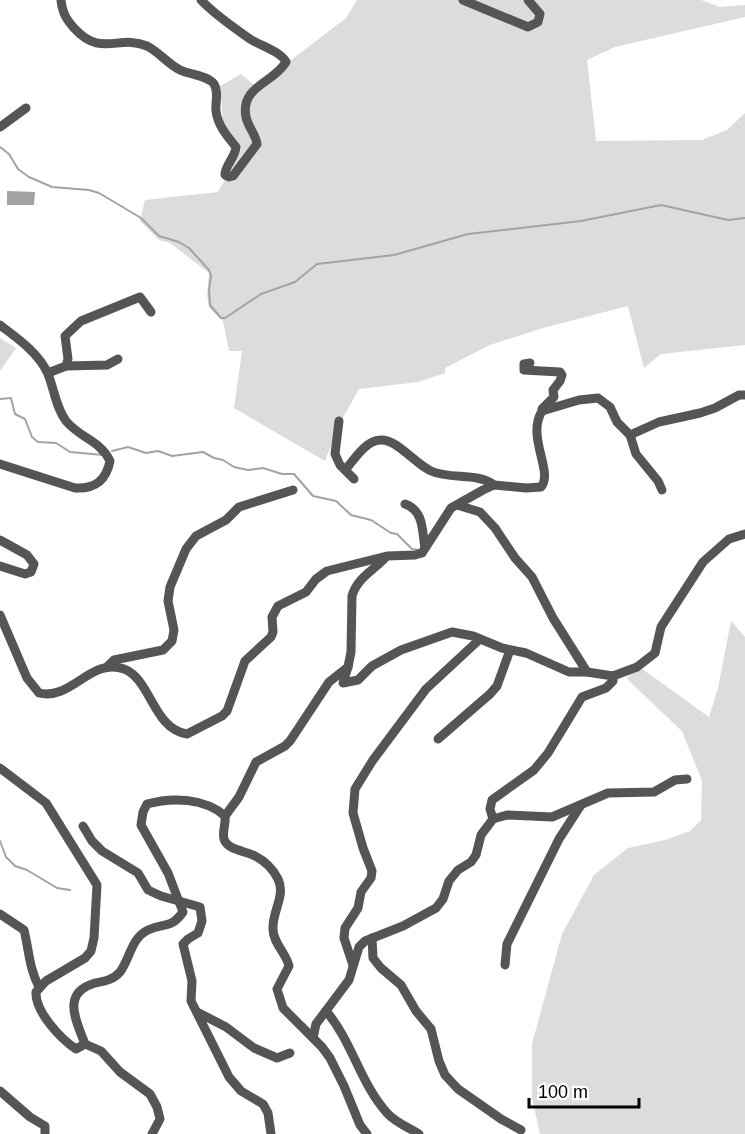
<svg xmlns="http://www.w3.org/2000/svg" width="745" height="1134" font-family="Arial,sans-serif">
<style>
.green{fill:#dcdcdc}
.water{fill:#a3a3a3}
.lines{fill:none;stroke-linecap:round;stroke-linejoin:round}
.stream{stroke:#a3a3a3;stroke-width:2}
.minor{stroke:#555;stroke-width:9}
</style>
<rect width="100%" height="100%" fill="#fff"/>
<g class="green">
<path d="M357,0H701L720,7L745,5V17L615,47L587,60L596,141L702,140L727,130L745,113V345L661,354L644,368L628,306L543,328L490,345L445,368V373L418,382L359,389L340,423L325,461L234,408L242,351H229L223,321L209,308L207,295L209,273L170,243L159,240L140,221L145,200L218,192L241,150L223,123L220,86L241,74L254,85L286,64L346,18Z"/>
<path d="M0,338L16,348L0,371Z"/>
<path d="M731,621L745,637V1134H540L532,1098V1044L562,934L594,875L628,848L665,840L690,831L701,820L702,781L682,731L626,678L641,668L709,717L718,688Z"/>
</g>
<path class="water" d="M7,191L35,192L34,205H7Z"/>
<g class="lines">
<g class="stream">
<path d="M0,147L9,154L18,169L29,177L52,187L89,190L99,193L141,218L159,236L179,242L189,248L209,270L211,276L209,290L210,305L221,318H225L261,294L295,282L317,264L394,255L468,234L581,221L661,205L728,220L745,218"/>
<path d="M0,399L11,398L15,414L25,419L32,437L38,442L56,443L70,452L103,455"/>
<path d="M112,451L128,447L146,453L158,451L172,456L203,452L214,458L223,460L234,467L248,470L263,468L282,474H294L313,496L336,501L351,515L371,520L391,533L397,534L412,549L419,550"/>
<path d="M0,841L6,857L15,866L27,870L57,888L70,890"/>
</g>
<g class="minor">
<path d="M61,0C62,12 66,19 74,28C101,58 119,34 147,46C159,52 168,64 180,70C190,75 207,75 214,84C219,92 215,103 216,111C218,126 227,136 236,147C235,158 225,165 225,175L229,177L233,176L257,144C256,135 248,127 246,117C240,86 274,83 286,62C280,51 261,46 250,39C233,27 215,15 201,0"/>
<path d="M463,0L528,27L538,22L540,14L528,0"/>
<path d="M0,127L26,108"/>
<path d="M0,325C17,338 39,353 48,374C54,389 56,408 66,421C80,438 101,441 110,461C106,481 95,489 75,488L0,464"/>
<path d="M530,363L524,364V370L560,372L562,375L560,381L553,390L554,397L542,409"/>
<path d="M66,366L107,365L118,359"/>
<path d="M48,373L66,366L68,359L65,336L81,321L140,297L151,312"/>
<path d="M339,421L335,454L340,465L354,479"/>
<path d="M630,435L659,422L700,413L715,408L739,395H745"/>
<path d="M630,435L636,454L658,481L662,490"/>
<path d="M345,470C354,460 365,441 380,440C396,438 415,464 431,471C451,480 477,472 494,485"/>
<path d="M405,504C424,511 422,530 425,548"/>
<path d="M457,505L480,512L495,528L515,558L532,577L553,618L587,672"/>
<path d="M0,540L27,555L34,564L31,572L25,574L0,566"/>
<path d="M0,615L27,678L39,693C71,701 91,657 124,669C151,679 153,729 187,734L222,716L227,711L245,661L271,637L273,632L272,617L278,606L306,592L316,579L327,571L387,556L415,555L422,553L451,508L483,490L494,485L526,488L541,487C554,472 526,437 542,411L579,400L598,398L610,407L617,422L630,435"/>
<path d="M107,667L114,660L163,650L172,641L174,630L168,601L170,587L186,549L196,536L226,520L239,507L293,490"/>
<path d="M348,667L343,683L358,680L372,666L401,650L452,632L473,636L502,648L526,653L569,672H587L613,676"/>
<path d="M438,739L490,694L497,686L510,650"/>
<path d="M0,768L46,803L97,885L94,938L91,951L85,958L46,981L36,992C35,1012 61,1039 76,1049L85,1044C76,1020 61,993 95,983C105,981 113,980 120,972C130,959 131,938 148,930C164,922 170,930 183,912L168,873L141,825L143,812L147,804C172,797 205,798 225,816"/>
<path d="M225,816C226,824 222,832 224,839C227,850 246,851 255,856C265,861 273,869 278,879C286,896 272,911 273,929C273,943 286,953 289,966L277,989L283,1008L322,1047L330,1058L344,1086L360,1125L367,1134"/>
<path d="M225,816L239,797L256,762L285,746L290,741L329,682L348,667L351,652L352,596C357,578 373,571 385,558"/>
<path d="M493,819L490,809L492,800L534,770L548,753L582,697L606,688L613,681V676L637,667L655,653L661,627L703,562L729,539L745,534"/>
<path d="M83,826L92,841L102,851L138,873L148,890L161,896L200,907L202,921L198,933L188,939L183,944L192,981L191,1001L229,1077L241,1091L263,1104L268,1113L271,1134"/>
<path d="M0,914L24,930C29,950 29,968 39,987"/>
<path d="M372,938L373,958L381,968L401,985L416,1011L431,1029L439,1061L445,1075L458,1089L501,1119L521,1130"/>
<path d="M353,965L344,938L345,928L358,908L361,892L371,878L372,871L363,848L353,813L355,789L373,760L426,689L480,639"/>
<path d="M505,965L507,944L559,839L581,805"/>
<path d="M326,1011C352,1041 360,1083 387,1113C396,1123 408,1127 419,1134"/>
<path d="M197,1012L226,1027L254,1048L277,1058L290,1053"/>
<path d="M313,1038L316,1024L349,980L359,947L365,941L403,926L436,908L443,899L449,881L458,870L471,862L476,855L481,835L493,819L507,815L552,817L608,793L654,792L675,780L687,779"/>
<path d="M85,1044L101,1051L120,1072L150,1094L157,1107L160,1119L152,1134"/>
<path d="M0,1091L30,1117L45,1126V1134"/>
</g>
</g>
<path d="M529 1098v9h110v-9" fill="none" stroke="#000000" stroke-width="3"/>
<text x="538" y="1098" font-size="18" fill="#000000" stroke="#ffffff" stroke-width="4.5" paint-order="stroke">100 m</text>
</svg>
